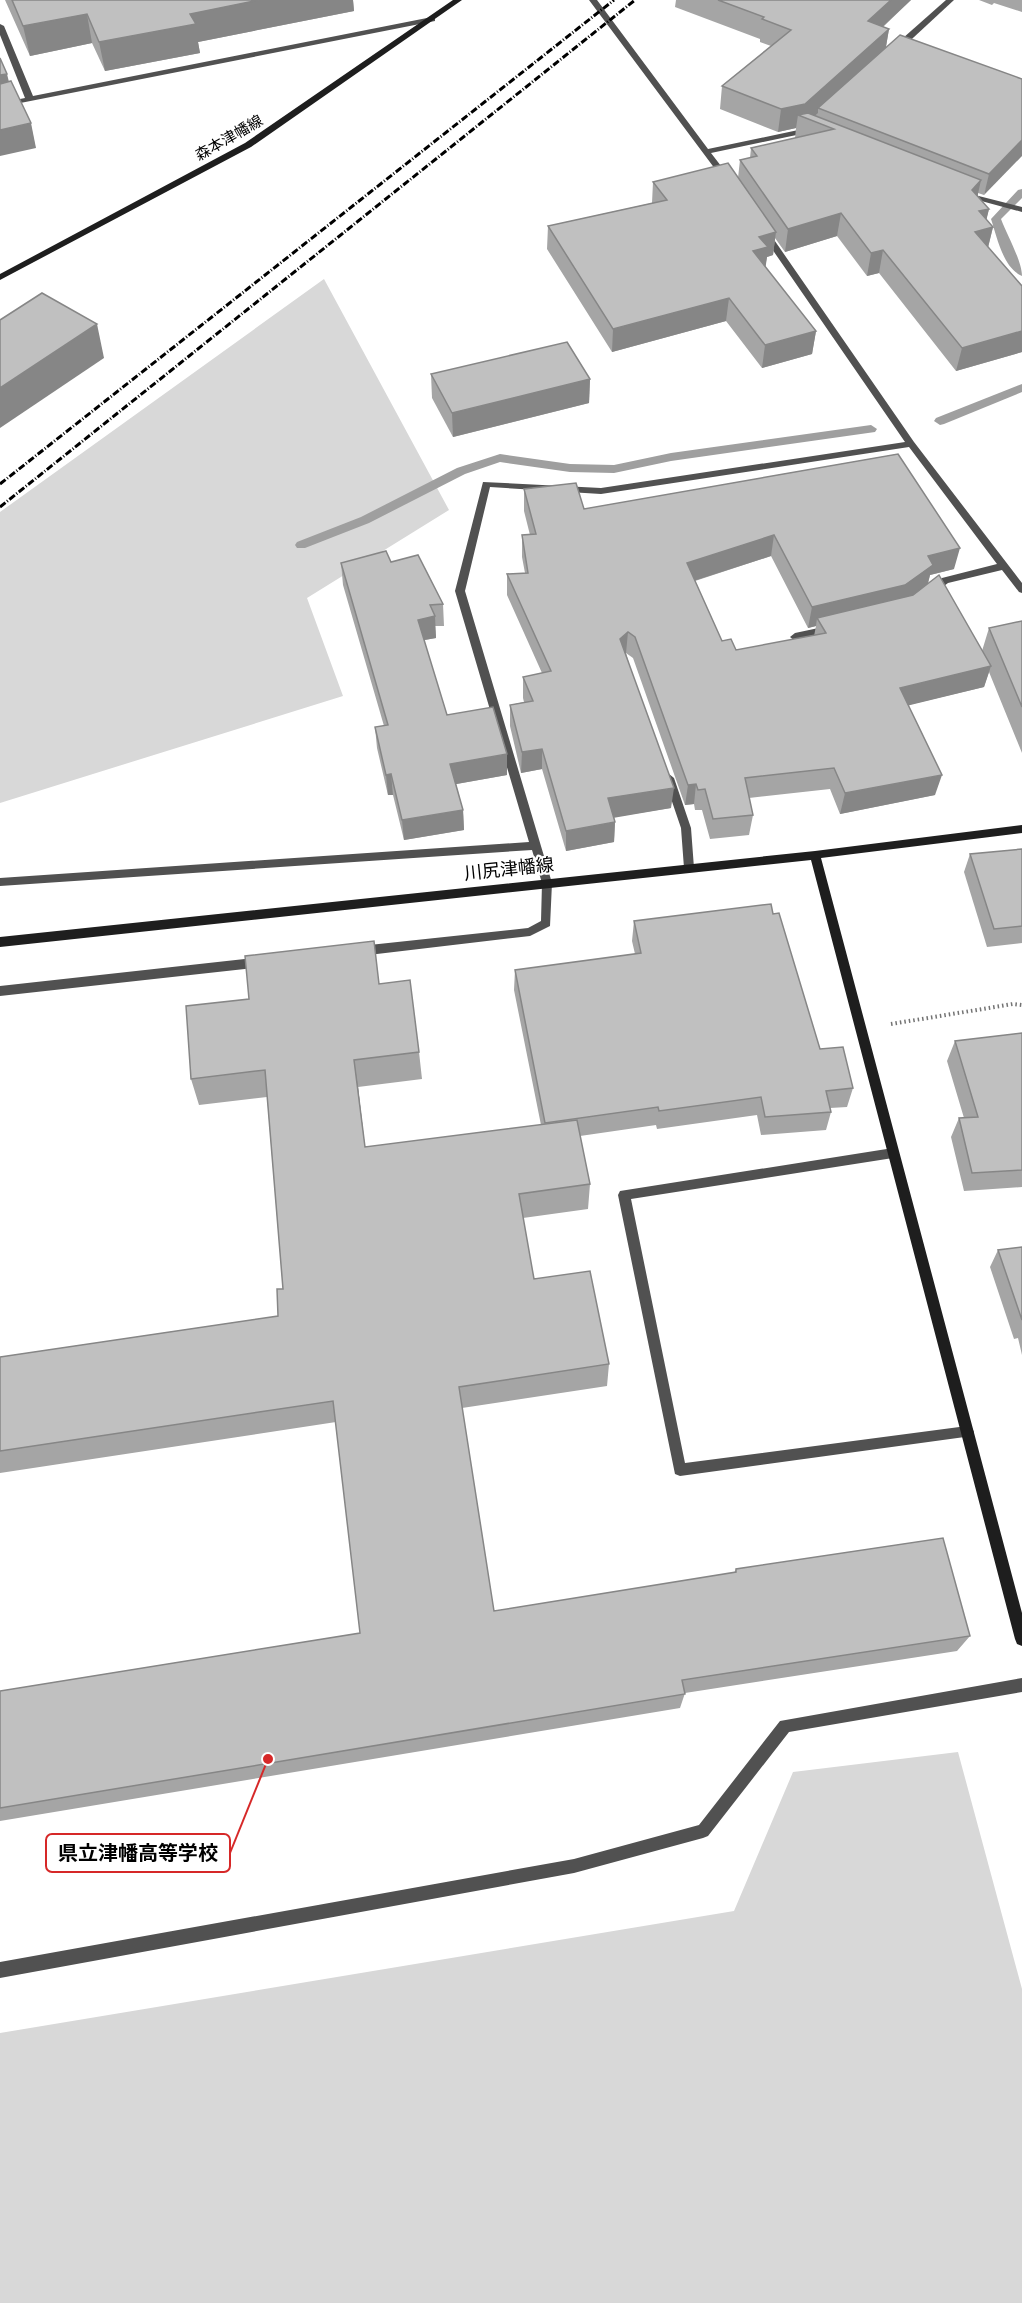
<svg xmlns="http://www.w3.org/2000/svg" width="1022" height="2303" font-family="'PT Sans','Noto Sans JP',sans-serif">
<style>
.green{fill:#d8d8d8}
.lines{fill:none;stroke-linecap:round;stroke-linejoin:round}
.stream{fill:#9f9f9f;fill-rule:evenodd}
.path{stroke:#737373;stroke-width:4;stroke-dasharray:1.5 3;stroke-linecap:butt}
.lane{fill:#515151;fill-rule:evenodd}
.street{fill:#515151;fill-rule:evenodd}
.secondary{fill:#1e1e1e;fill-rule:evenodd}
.rail{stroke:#000;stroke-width:3;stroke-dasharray:7 2 1 2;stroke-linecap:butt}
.wall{fill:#a5a5a5;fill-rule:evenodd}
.shaded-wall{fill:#868686}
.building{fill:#c0c0c0;stroke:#868686;stroke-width:1.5}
.labels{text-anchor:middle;stroke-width:4.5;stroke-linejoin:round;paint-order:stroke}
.far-street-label{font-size:15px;fill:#000;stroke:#fff}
.street-label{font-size:18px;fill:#000;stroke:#fff}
.leader{fill:none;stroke:#d62828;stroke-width:2}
.callout-dot{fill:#d62828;stroke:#fff;stroke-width:2}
.callout{fill:#fff;stroke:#d62828;stroke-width:2}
.callout-label{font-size:20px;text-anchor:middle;font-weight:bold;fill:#000}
</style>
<rect width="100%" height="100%" fill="#fff"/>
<g class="green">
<path d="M324,279L449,510L307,598L343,696L0,803V512Z"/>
<path d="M958,1752L1022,1989V2303H0V2033L734,1911L793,1772Z"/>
</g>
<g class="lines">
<g class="stream">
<path d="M1022,189V198L1001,219C1007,235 1022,261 1022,276C1003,268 997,237 991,219L1018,190Z"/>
<path d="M1022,384V392L944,424L940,425L934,421L936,418Z"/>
<path d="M871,425L877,429L875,432L671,461L614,473L570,472L500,462L465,474L369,523L305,548H297L295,545L297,542L361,517L457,468L500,454L570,464L614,465L671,453Z"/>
</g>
<path class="path" d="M891,1024L1013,1004L1022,1005"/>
<g class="lane">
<path d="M669,774L674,778L691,828L694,868L689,872L684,868L681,828L664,778Z"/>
<path d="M893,1148L897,1149L899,1153L897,1157L893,1158L631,1199L685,1463L967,1426L972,1428L974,1432L972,1436L680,1476L675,1474L618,1195L620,1191Z"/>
<path d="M1022,1678V1692L789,1732L708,1836L703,1838L574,1873L0,1978V1962L574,1859L699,1825L780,1721Z"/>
</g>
<g class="street">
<path d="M589,0H597L708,149L803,129L809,126L813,128L806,133L711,153L731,179L724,181Z"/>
<path d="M946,0H954L900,50H894V46Z"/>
<path d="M432,17H435V21L0,107V103L25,98L0,35V24L4,26L33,96Z"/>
<path d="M963,192L1022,207V212L963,196Z"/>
<path d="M765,230L768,231L914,442L1022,583V593L1019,592L1002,570L948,583L933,594H927V590L942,578L997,564L909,447L601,494L490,487L465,591L552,883L550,926L530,936L360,956L354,951L360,946L528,928L541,921L542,883L532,850L0,886V878L529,842L455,591L483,482L601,488L905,442L761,233Z"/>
<path d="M828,626L833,630L832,633L795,641L790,637L795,633Z"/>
<path d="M262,957L268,962L262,967L0,996V986Z"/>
</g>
<g class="secondary">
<path d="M453,0H462L251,147L0,280V274L245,143Z"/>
<path d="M1022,825V833L821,858L1022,1613V1646L1017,1644L1015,1639L811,860L0,947V937L815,851Z"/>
</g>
<g class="rail">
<path d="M0,484L614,0"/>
<path d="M0,507L635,0"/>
</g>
</g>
<g class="wall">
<path d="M5,0H353L354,11L198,42L200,53L105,71L92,43L30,56Z"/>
<path d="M676,0H911L883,27L889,29L886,47L1022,79L984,195L978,193V196L989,209L986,220L993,227L988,248L1022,286V352L956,371L879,273L867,276L837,236L785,252L775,238L773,255L767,257L765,267L816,331L812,354L762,368L726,321L612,352L547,249L548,226L652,203L653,182L738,178L740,160L750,158L751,148L795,138L796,128L778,132L720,109L722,86L771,46L760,42V39L675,7Z"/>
<path d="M979,0H1022V12L994,3L992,5Z"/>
<path d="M431,374L590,379L589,403L453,437L432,398Z"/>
<path d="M898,454L954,569L930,575L928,584L982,651L989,628L1022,621V753L989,672L984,687L908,705L935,795L840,814L830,789L749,798L753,815L749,835L710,839L702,810H695L694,804L685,805L633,658L626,653L671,808L614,817L615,822L614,842L566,851L542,769L521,773L510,726V705L524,702L523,698V677L542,673L507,595V574L525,573L522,557V535H530L524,511V489L584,509ZM771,556L808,628L816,626L814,636L736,650L722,641L695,581Z"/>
<path d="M391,562L443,604L444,626H435L436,638L424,640L447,715L507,775L456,784L463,810L464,830L404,840L393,795H388L377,748L375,727L384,726L343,585L341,563Z"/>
<path d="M1022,849V943L987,947L964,872L970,854Z"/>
<path d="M773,914L820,1049L853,1088L847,1107L830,1108L831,1112L826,1130L761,1135L757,1115L657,1129L656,1125L580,1136L590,1184L588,1209L523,1218L534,1279L609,1364L607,1386L462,1408L494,1611L734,1573L736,1569L970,1636L957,1651L685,1693L680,1708L0,1821V1691L360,1633L336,1422L0,1473V1357L278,1316L283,1289L267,1097L199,1105L191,1079L379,984L419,1052L422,1079L358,1087L365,1147L541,1125L514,990L515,970L635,954L632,941L634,921Z"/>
<path d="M1022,1033V1187L964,1191L951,1137L959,1118H964L947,1061L955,1041Z"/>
<path d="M1022,1247V1355L1018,1338L1014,1339L990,1267L998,1250Z"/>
</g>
<g class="shaded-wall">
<path d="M259,0H353L354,11L198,42L200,53L105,71L99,42L190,14Z"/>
<path d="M891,0H911L864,44L868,21Z"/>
<path d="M87,14L92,43L30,56L23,26Z"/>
<path d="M889,29L885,52L818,108V113L810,120L798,115L796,128L778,132L781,109Z"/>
<path d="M7,74L13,98L0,101V75Z"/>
<path d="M31,123L36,148L0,156V130Z"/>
<path d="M1022,140V156L984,195L989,174Z"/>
<path d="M981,180L976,203L972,190Z"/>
<path d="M989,209L984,230L993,227L987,251L969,255L979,211Z"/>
<path d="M841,213L837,236L785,252L788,229Z"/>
<path d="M776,232L773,255L767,257L765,271L753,251L759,237Z"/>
<path d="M883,250L879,273L867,276L871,253Z"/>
<path d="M729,298L726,321L612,352L613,329Z"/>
<path d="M97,324L104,358L0,428V388Z"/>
<path d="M816,331L812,354L762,368L765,345Z"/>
<path d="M1022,331V352L956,371L962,348Z"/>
<path d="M590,379L589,403L453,437L452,413Z"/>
<path d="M774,535L771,556L684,584L687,563Z"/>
<path d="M960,548L954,569L930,575L927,586L900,607L817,618L816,626L808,628L812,607L928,556Z"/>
<path d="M435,616L436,638L419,641L418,620Z"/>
<path d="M628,632L626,653L619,660L620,639Z"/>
<path d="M991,666L984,687L894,709L900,688Z"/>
<path d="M542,749V769L521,773L522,752Z"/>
<path d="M507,754V775L451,785L450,764Z"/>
<path d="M391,774L393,795H388L386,775Z"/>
<path d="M942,775L935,795L840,814L845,793Z"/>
<path d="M696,784L694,804L685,805L688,785Z"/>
<path d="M674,788L671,808L607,819L608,798Z"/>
<path d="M463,810L464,830L404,840L402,820Z"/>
<path d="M615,822L614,842L566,851V831Z"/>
<path d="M354,1060L358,1087L368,1173L365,1147Z"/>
</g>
<g class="building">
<path d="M12,0H259L190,14L196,24L99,42L87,14L23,26Z"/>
<path d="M718,0H891L868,21L889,29L805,104L781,109L722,86L791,30L762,19L764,17Z"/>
<path d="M900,35L1022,79V140L989,174L818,108Z"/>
<path d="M0,58L7,74L0,75Z"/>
<path d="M11,81L31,123L0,130V84Z"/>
<path d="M808,113L981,180L972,190L989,209L979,211L993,227L975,232L1022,286V331L962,348L883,250L871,253L841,213L788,229L740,160L757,156L751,148L834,129L798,115Z"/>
<path d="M728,163L776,232L759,237L768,247L753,251L816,331L765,345L729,298L613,329L548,226L667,200L653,182Z"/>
<path d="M42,293L97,324L0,388V320Z"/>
<path d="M567,342L590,379L452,413L431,374Z"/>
<path d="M898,454L960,548L928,556L933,565L905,585L812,607L774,535L687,563L722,641L731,639L736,650L826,633L817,618L913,595L939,575L991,666L900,688L942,775L845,793L834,768L745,778L753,815L713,819L705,789L698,790L696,784L688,785L635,637L628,632L620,639L674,788L608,798L615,822L566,831L542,749L522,752L510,705L533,701L523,677L551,671L507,574L528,573L522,535L536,534L524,489L576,483L584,509Z"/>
<path d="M386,551L391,562L418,555L443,604L430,605L435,616L418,620L447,715L493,707L507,754L450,764L463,810L402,820L391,774L386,775L375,727L388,725L341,563Z"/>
<path d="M1022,621V707L989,628Z"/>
<path d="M1022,849V926L994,929L970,854Z"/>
<path d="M771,904L773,914L779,913L820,1049L843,1047L853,1088L826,1091L831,1112L765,1117L761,1097L659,1111L658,1107L545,1123L515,970L641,953L634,921Z"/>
<path d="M374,941L379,984L410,980L419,1052L354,1060L365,1147L577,1120L590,1184L519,1194L534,1279L590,1271L609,1364L459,1387L494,1611L736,1572V1569L943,1538L970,1636L682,1680L685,1694L0,1808V1691L360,1633L333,1401L0,1451V1357L278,1316L277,1289H283L265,1070L191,1079L186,1006L249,999L245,956Z"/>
<path d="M1022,1033V1170L972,1173L959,1118L978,1117L955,1041Z"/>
<path d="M1022,1247V1320L998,1250Z"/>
</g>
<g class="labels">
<g class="far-street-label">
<text transform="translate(229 138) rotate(-30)" y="5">森本津幡線</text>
</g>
<g class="street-label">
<text transform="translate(509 869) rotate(-6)" y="6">川尻津幡線</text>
</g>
</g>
<path class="leader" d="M268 1759L230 1853"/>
<circle class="callout-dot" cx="268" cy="1759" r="6"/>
<rect class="callout" x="46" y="1834" width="184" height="38" rx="6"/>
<g class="callout-label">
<text x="138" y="1860">県立津幡高等学校</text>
</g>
</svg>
